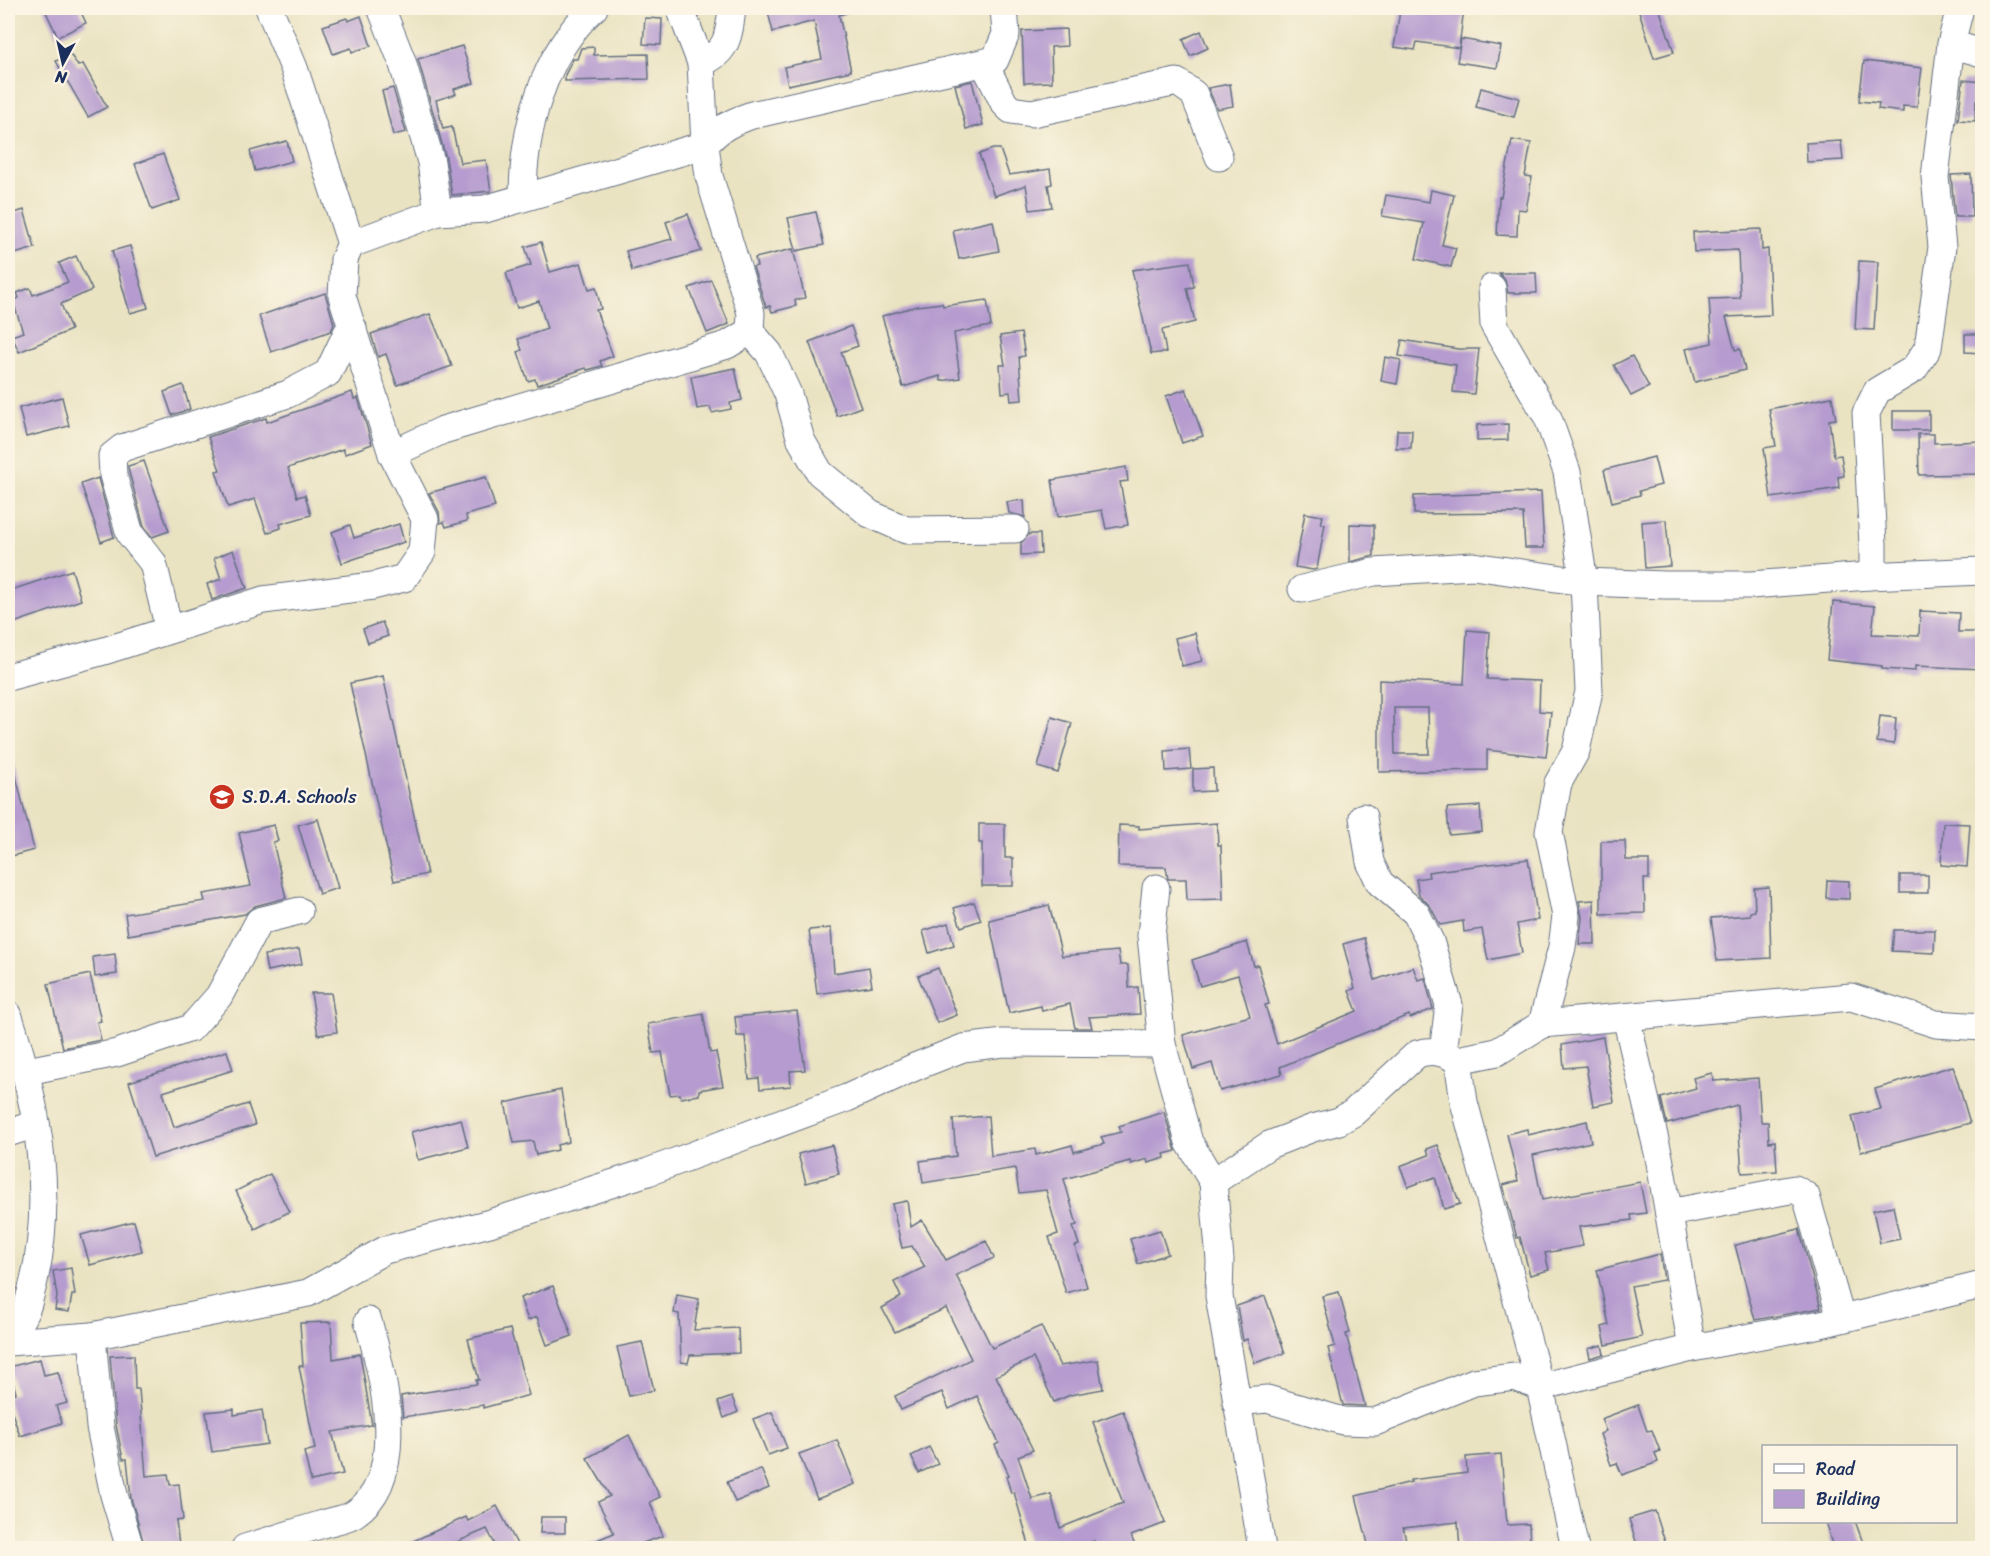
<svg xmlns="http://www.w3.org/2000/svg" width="1990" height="1556" font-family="Sriracha,sans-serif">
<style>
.building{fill:#b59bcf;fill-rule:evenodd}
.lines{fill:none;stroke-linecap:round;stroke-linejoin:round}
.minor-casing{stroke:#636e81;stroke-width:29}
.minor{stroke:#fff;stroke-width:27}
.labels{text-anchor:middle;stroke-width:4.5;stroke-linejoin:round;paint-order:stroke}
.poi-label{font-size:18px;fill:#1b2f5e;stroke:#fcf5e5;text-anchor:start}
</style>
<rect width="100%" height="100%" fill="#fcf5e5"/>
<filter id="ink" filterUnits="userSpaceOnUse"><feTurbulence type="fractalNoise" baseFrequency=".0167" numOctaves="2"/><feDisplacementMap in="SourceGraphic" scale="12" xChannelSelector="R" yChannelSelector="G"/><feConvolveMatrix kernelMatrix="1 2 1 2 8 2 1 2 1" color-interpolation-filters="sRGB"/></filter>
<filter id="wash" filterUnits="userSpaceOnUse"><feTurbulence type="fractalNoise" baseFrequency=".008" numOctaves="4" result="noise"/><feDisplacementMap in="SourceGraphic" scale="24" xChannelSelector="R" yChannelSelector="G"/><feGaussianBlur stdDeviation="1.35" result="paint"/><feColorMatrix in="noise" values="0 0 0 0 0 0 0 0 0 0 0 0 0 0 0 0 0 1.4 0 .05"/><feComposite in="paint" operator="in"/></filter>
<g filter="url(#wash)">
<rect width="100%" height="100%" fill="#eae3c2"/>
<g id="blocks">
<g class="building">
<path d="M44,8H79L86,23L58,37Z"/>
<path d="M767,8H846V13L839,15L851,71L788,85L784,67L822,59L814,21L773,32Z"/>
<path d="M1422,8H1464L1459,48L1417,42L1415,50L1394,47L1400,11L1421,14Z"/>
<path d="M1638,8H1659L1674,52L1654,58Z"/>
<path d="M361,16L371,46L352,52L351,48L333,54L323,26L347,18L348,21Z"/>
<path d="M645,18L662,19L661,45L643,44Z"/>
<path d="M1066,29L1067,46L1051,47L1052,82L1024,83L1022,31Z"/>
<path d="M1201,31L1208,48L1190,56L1183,39Z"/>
<path d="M1461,39L1501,46L1497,68L1457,62Z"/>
<path d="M462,46L474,83L454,89L456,94L436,100L443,129L452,127L460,163L486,160L491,191L452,195L446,158L418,59Z"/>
<path d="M594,47V55L648,54L649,79L565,81V75L573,59H577L581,48Z"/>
<path d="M70,54L78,66L83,64L107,107L88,117L56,61Z"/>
<path d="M1864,61L1922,68L1917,107L1903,106V112L1878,109L1879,103L1859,101Z"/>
<path d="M1963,80L1983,82V102L1976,101L1975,121L1958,120Z"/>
<path d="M972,81L983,125L966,129L955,85Z"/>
<path d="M1230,84L1233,106L1217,109L1208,88Z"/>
<path d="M393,88L406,132L393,135L382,91Z"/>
<path d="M1481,88L1519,98L1514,117L1476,107Z"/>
<path d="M1512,140L1531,143L1525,176L1532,177L1526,210L1518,209L1517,236L1497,235L1499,197H1501Z"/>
<path d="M287,141L292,161L255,171L250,151Z"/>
<path d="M1841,141L1843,160L1807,162L1806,143Z"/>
<path d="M993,149H1000L1009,175L1050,169L1052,184L1048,185L1052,207L1030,210L1026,185L994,196L979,154Z"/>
<path d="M163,154L180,200L152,210L135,164Z"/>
<path d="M1971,174L1972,217H1955L1951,175Z"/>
<path d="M1431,190L1454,195L1442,245L1456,248L1451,267L1416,259L1424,223L1382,216L1386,195L1429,202Z"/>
<path d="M24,210L35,248L8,256V215Z"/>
<path d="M816,212L824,245L796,251L788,218Z"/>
<path d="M688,214L701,251L632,271L626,251L672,239L666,222Z"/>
<path d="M993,221L999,251L959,259L953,230Z"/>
<path d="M1761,229L1762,250L1768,249L1771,315L1726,317L1735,350L1740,349L1745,370L1695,382L1686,349L1712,343L1709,299L1740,298L1738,250L1694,252L1693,232Z"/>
<path d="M541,242L550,272L581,263L589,289L596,287L601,309L596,310L613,356L600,361L602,366L587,370L586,368L537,385L535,379L528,381L518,352L522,350L518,339L547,329L539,301L517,308L506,273L531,265L525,247Z"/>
<path d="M130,246L148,308L130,313L112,251Z"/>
<path d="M793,249L805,298L795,300L796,306L772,312L770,306L766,307L753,267L757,266L755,258Z"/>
<path d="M76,256L92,290L61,304L71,330L19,352L12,336L23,332L13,301L19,298L17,293L30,288L33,295L68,282L59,263Z"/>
<path d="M1859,261L1878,262L1874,330L1855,329Z"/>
<path d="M1190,262L1194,287L1187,288L1195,322L1162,330L1166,352L1151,354L1132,270Z"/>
<path d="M1536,273L1537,293H1508L1505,280L1499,273Z"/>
<path d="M711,280L729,324L707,333L689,288Z"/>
<path d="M325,293L334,324L331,331L271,352L259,316Z"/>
<path d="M987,300L991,326L954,333L960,378L941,381L940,376L903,387L882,316L917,306L942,303L943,306Z"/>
<path d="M430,314L452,366L397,385L386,354L378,357L371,334Z"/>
<path d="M851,326L858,346L841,352L861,407L837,416L809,342Z"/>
<path d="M1021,333L1025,356L1019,357L1022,400L1011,401L1010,392L1002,393L1000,365H1005L1000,336Z"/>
<path d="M1965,334H1983V353L1965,352Z"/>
<path d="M1402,340L1458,349H1479L1474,394L1453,392L1456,365L1399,356Z"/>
<path d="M1632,356L1649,387L1631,396L1614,365Z"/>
<path d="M1385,357L1401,360L1397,384L1381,381Z"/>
<path d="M735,368L742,400L730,403L731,409L712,413L710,407L697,409L691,377Z"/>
<path d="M183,385L190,409L172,415L164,392Z"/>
<path d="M1186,389L1203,436L1182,443L1166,396Z"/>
<path d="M352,392L354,399L358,398L372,444L345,454L343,449L288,468L297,497L305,495L311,515L280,524L281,528L267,533L255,499L228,507L216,471L220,470L208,437L266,418L267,422Z"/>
<path d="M62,397L69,426L26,437L19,408Z"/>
<path d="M1832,397L1836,419L1829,420L1834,456L1841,455L1844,476L1838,477L1839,488L1771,498L1764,448L1776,446L1769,409Z"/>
<rect x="1893" y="411" width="36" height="19"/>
<path d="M1508,424V440L1477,441V425Z"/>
<path d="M1397,430H1412L1411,448H1396Z"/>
<path d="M1918,434H1934V443L1983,441V474L1919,475Z"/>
<path d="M1654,457L1661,485L1639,491L1640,495L1612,502L1604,470Z"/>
<path d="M144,461L169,531L152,537L144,527L129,472L128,466Z"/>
<path d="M1126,467L1128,481L1120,482L1128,525L1106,529L1102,510L1058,517L1052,480Z"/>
<path d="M486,477L495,507L466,515L467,521L446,527L444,522L440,523L439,512L429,493Z"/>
<path d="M98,478L114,537L101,542L81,484Z"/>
<path d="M1541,492L1544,548H1525L1523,513L1414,514V496Z"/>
<path d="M1024,500L1025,517L1009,513L1007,502Z"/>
<path d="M1305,513L1323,516L1321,524H1325L1317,569L1313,570L1295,567Z"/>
<path d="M1666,520L1670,566L1645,568L1642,522Z"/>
<path d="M399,524L404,542L342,563L332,532L350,525L354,538Z"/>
<path d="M1350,524L1374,525V556L1350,562Z"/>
<path d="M1029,534H1040L1041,554L1021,555V543Z"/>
<path d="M233,550L247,588L212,600L207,584L221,579L214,558Z"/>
<path d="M72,570L81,600L8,625V591Z"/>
<path d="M1833,602L1875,606L1872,634L1919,636L1920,611L1959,613L1958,632H1983V669L1915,666V671L1882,669V666L1827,660Z"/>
<path d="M382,622L388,636L368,643L363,629Z"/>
<path d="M1467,630L1490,632L1487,679L1540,681L1539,711L1551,712L1546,757L1487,750V770L1379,772V680L1464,684ZM1394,708H1428L1429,754H1395Z"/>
<path d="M1195,633L1202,661L1182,666L1175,638Z"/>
<path d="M383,676L427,874L394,881L350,683Z"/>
<path d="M1880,716L1896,718L1894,744L1877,742Z"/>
<path d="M1052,717L1072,723L1058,773L1038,767Z"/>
<path d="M1189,749L1191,769L1166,771L1165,751Z"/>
<path d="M13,764L34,850L8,857V765Z"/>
<path d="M1213,768L1214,791L1193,792V769Z"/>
<path d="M1480,806L1482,832L1449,835L1447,808Z"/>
<path d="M318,819L338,888L319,894L298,825Z"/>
<path d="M1217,823L1218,845H1221L1223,899L1187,900L1186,879H1168L1166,867L1118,866L1119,825L1139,826V829Z"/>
<path d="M1943,823L1970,824L1967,867L1941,865Z"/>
<path d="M979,824H1005V858H1013V886H982V843H979Z"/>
<path d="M274,825L278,841L273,842L286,898L255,906L245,914L128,935L125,914L205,901L203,894L251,886L239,833Z"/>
<path d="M1601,841H1625L1626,860H1649V879H1644L1645,913L1601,914Z"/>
<path d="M1528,859L1538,920L1517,924L1522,953L1488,960L1482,929L1464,932L1463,921L1440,925L1430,906L1419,895L1416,879L1429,877L1428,872Z"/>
<rect x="1900" y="875" width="28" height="18"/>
<path d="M1827,880L1849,881V899L1826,898Z"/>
<path d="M1769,887L1771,958L1717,961L1711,918L1750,915V912L1755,911L1754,888Z"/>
<path d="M1594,900L1595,944H1579L1582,918L1579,901Z"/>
<path d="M974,902L981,920L961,927L954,908Z"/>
<path d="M1049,905L1062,956L1118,951L1120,965H1128L1129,988L1138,987L1140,1014L1089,1017L1092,1028H1075L1070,1004L1042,1011L1041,1006L1009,1013L989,920Z"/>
<path d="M948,923L954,945L929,953L923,931Z"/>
<path d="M831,928L834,973L869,967L872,986L817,994L809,930Z"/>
<path d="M1894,930H1935L1934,953L1892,951Z"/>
<path d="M1364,938L1375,980L1413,967L1418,980L1425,978L1433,1009L1410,1018L1409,1015L1280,1067L1282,1074L1220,1091L1212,1063L1193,1069L1183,1035L1250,1016L1238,975L1200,986L1192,960L1247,942L1254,966L1258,965L1269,1004L1265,1005L1277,1044L1357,1011L1349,991L1355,988L1343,944Z"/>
<path d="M299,949L302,964L267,971L264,955Z"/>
<path d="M115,954L117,974L95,977L93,957Z"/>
<path d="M938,968L957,1015L937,1023L918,976Z"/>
<path d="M90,974L101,1021L97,1022L101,1040L63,1048L48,984Z"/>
<path d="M311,993H331L337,1032L318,1035Z"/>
<path d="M797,1011L805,1070L790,1071L791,1086L760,1089L759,1078L749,1079L745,1036H737L735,1017Z"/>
<path d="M703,1014L710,1053L716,1052L723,1086L699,1090V1095L681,1098L680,1094L670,1095L662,1052L653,1053L648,1024Z"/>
<path d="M1603,1037L1614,1102L1593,1106L1586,1066L1564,1068L1562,1045Z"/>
<path d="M227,1051L233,1070L163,1092L174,1127L248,1104L255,1125L153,1157L129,1082Z"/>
<path d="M1953,1066L1970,1123L1861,1152L1852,1116L1881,1109L1875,1089Z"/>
<path d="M1712,1073L1714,1081L1758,1078L1761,1122H1768L1769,1142L1775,1141L1777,1171L1742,1173L1737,1105L1667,1124L1661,1098L1696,1088L1693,1078Z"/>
<path d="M561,1090L569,1142L557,1145L558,1150L536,1155L533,1141L514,1143L505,1103Z"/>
<path d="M1164,1112L1176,1151L1164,1154L1165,1158L1148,1163L1147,1159L1131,1164L1130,1161L1064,1179L1077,1225L1073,1226L1079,1245L1075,1246L1087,1287L1066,1293L1049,1237L1058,1234L1046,1190L1019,1193L1015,1168L923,1183L920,1161L956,1156L953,1119L988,1116L991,1156L1035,1149L1036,1155L1072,1145L1074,1152L1104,1144L1101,1137L1121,1132L1119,1126Z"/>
<path d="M461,1119L468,1147L418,1160L411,1132Z"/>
<path d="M1587,1121L1591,1142L1533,1155L1542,1200L1640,1182L1646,1213L1631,1215L1632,1220L1579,1227L1583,1246L1545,1253L1549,1270L1530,1275L1520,1237L1517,1238L1503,1185L1518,1181L1507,1134L1527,1129L1528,1135Z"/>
<path d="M832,1145L839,1174L806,1183L798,1154Z"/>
<path d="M1438,1145L1460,1204L1444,1209L1435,1177L1408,1187L1400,1166L1429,1155L1427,1149Z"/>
<path d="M270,1174L289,1212L255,1229L236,1191Z"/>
<path d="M907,1201L911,1227L922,1220L946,1260L986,1241L994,1258L956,1275L992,1348L1041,1326L1060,1366L1098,1360L1103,1389L1070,1395L1054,1402L1033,1358L996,1376L1033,1450L1018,1456L1032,1499L1051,1494L1060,1528L1123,1503L1093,1422L1123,1411L1165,1523L1131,1536L1136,1548H1097L1094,1541L1076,1548H1030L1014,1492L1011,1493L1006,1476L1009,1475L995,1445L999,1443L977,1396L949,1409L942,1392L901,1410L895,1396L971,1359L946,1308L895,1332L882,1308L901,1297L894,1282L925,1267L912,1246L902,1248L892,1204Z"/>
<path d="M1893,1206L1900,1239L1880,1243L1873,1210Z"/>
<path d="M134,1221L142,1251L90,1265L81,1235Z"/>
<path d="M1799,1229L1821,1308L1755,1320L1735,1245Z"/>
<path d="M1160,1230L1168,1254L1138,1264L1130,1239Z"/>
<path d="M1660,1254L1664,1280L1631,1286L1642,1337L1606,1345L1602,1327L1609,1325L1597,1270Z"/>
<path d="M71,1268L75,1295H72L69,1312L55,1310L57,1296L53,1271Z"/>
<path d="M553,1286L572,1336L547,1345L537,1317L528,1320L520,1298Z"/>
<path d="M1339,1292L1350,1333L1346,1334L1365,1406L1343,1405L1328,1348L1335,1346L1322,1296Z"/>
<path d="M677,1295L699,1299L694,1330L738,1328L739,1353L690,1355L688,1363L681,1362L679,1314L674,1313Z"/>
<path d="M1265,1296L1285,1353L1255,1363L1247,1339L1243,1341L1237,1306Z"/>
<path d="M331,1322L333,1359L360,1354L372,1425L332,1432L343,1474L311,1481L304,1452L315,1449L299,1366H303L300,1323Z"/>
<path d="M510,1329L529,1395L483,1408V1405L403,1417L401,1396L477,1384L476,1380H479L468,1339Z"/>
<path d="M642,1342L654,1390L629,1396L617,1347Z"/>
<path d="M1602,1345L1604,1354L1590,1358L1588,1349Z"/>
<path d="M134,1355L135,1389H139L146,1476L168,1474L170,1485L179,1484L183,1520L176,1521L179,1545L145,1548L131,1498L127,1459H123L116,1425L110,1356Z"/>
<path d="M40,1359L44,1375L58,1372L67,1403L56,1406L62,1423L20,1436L8,1401V1396L16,1393L9,1367Z"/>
<path d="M732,1397L738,1412L724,1418L718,1402Z"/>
<path d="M1638,1405L1647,1431L1652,1430L1660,1451L1655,1453L1658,1462L1622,1475L1617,1463L1611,1465L1600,1434L1606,1431L1601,1419Z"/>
<path d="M234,1409V1415L262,1410L267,1444L212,1452L206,1412Z"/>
<path d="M772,1412L787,1448L768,1455L753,1419Z"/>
<path d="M629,1435L660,1497L650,1502L663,1536L628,1548H577L614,1533L598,1502L610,1496L587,1458Z"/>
<path d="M837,1440L855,1484L817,1499L799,1454Z"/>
<path d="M929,1447L938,1464L919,1473L911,1456Z"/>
<path d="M1501,1454L1507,1525L1529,1524L1530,1546L1460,1548L1458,1522L1403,1528L1408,1548H1369L1356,1496L1411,1482L1410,1480L1467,1473L1466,1457Z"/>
<path d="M761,1469L769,1488L735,1502L727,1482Z"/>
<path d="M497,1506L519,1548H497L487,1529L443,1548H398L466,1517L468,1521Z"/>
<path d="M1655,1511L1667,1548H1638L1629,1519Z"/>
<path d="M541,1517H565V1533H540Z"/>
<path d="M1825,1521H1855L1865,1548H1833Z"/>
</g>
</g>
</g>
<g filter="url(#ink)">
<use href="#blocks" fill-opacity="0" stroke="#636e81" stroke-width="1.5"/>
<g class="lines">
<g class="minor-casing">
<g id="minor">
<path d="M269,8L294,68L351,244"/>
<path d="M381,8L402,61L431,162L438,212L351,244L344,259L342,296L392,454"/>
<path d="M1951,44L1982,53"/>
<path d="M701,63C728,52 729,35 732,8"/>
<path d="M984,63L1004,103L1011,110L1032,113L1177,82L1194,94L1219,157"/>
<path d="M523,197C523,130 543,54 594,8"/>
<path d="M438,212L485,209L705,145L701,63L680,8"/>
<path d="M1492,288L1494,325L1548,418L1567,472L1584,582L1589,691L1576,751L1558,783L1549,832L1566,916L1562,947L1542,1024L1497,1052L1458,1060L1464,1102L1540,1387L1575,1548"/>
<path d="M750,331L769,353L788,394L801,440L820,473L870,514L906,530L1015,529"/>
<path d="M1868,576L1982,571"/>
<path d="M1302,589L1374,572L1473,566L1584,582L1665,585H1751L1868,576L1873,565V545L1866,413L1877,391L1914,369L1928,348L1942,247L1935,177L1951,44L1960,8"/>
<path d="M169,629L153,563L130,534L113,475L112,456L122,448L288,394L328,373L347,333L353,328"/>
<path d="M8,677L104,651L263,600L373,586L404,578L422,552L425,519L392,454L443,430L727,345L750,331L751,313L709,176L705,145C719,128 732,122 752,115L995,60L1006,34L1004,8"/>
<path d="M1363,817L1370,862L1380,883L1416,913L1430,941L1449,1005L1443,1052"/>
<path d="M1156,888L1151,936L1162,1044L1189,1142L1213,1182L1220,1260L1219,1296L1262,1548"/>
<path d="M8,1014C39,1107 57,1204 29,1300C26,1314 15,1328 8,1340"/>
<path d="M1626,1017L1659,1157L1692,1348"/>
<path d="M1542,1024L1851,997L1936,1024L1982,1027"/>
<path d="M27,1071L117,1053L191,1028L219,996L259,921L299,911"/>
<path d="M8,1133L36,1124"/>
<path d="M1213,1182L1269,1145L1313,1128L1339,1121L1353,1113L1417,1054C1434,1049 1443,1052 1458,1060"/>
<path d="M1669,1213L1795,1189L1806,1196L1841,1318"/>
<path d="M92,1336L100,1427L114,1495L130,1548"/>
<path d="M8,1342L92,1336L308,1293L385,1250L490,1223L648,1172L847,1098L917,1066L963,1048L1004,1043L1162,1044"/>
<path d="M1236,1402L1267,1399L1343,1421L1375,1422L1474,1382L1515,1377L1540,1387L1692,1348L1821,1324L1982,1285"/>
<path d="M245,1548C271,1540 297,1532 323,1524C332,1521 346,1519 354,1514C410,1478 383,1373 368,1321"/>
</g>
</g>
<use href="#minor" class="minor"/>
</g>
</g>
<defs>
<g id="school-disc" transform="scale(1.35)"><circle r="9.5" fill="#c8321e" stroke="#fcf5e5"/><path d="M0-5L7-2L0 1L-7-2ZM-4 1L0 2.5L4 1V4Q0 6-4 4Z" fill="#fff"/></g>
</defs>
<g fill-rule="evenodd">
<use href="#school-disc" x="222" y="797"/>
</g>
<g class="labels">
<g class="poi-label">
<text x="242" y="803">S.D.A. Schools</text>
</g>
</g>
<rect width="1990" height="1556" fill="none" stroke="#fcf5e5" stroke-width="30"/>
<rect x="1762" y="1445" width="195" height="78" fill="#fcf5e5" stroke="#a2a6af" stroke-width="1.5"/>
<rect x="1774" y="1464" width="30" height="9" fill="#ffffff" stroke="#a2a6af" stroke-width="1.5"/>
<text x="1816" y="1475" font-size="18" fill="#1b2f5e">Road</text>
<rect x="1774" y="1490" width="30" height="18" fill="#b59bcf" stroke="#a2a6af" stroke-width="1.5"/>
<text x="1816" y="1505" font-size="18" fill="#1b2f5e">Building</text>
<g transform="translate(63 63) rotate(188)" stroke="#fcf5e5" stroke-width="4.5" paint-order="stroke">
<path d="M0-4.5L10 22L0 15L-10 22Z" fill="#1b2f5e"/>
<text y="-9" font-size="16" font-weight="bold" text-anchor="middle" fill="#1b2f5e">N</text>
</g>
</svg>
